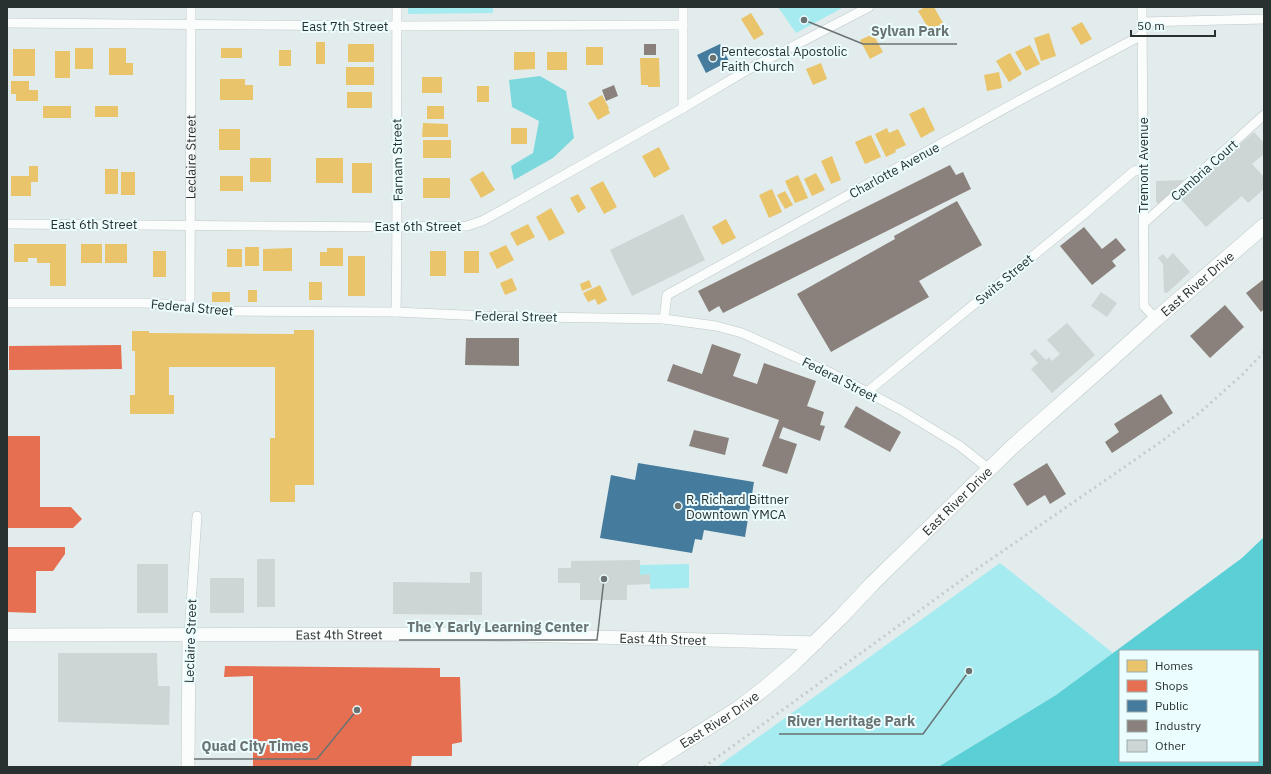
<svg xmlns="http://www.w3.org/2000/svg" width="1271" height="774" font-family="'IBM Plex Sans',sans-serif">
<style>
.green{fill:#a6ebf0}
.forest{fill:#7dd8de}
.water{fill:#5bcfd6;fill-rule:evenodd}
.homes{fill:#e9c46a}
.shops{fill:#e76f51}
.public{fill:#457b9d}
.industry{fill:#8a817c}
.building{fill:#cdd5d5}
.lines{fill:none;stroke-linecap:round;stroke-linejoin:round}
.street-casing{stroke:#c0c8c8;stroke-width:10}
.secondary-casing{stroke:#c0c8c8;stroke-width:14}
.primary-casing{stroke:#c0c8c8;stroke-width:16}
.street{stroke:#fbfcfc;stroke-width:9}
.secondary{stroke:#fbfcfc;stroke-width:13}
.primary{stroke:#fbfcfc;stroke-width:15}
.rail{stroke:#c7caca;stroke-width:3;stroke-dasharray:2 4;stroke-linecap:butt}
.poi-dot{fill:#6a7272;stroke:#ebfdfe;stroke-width:1.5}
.labels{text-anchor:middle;stroke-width:4;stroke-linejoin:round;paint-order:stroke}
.street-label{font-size:13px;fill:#293030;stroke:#ebfdfe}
.poi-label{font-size:13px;fill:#293030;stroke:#ebfdfe;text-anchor:start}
.leader{fill:none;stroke:#6a7272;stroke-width:1.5}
.callout-dot{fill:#6a7272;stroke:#ebfdfe;stroke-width:1.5}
.callout-label{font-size:14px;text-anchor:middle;font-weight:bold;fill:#6a7272;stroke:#ebfdfe;stroke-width:4;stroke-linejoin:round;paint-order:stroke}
</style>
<rect width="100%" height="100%" fill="#e2eced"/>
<g class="green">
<path d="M408,7H493V13L408,14Z"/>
<path d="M778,7H844L796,33Z"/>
<path d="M1000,563L1113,653L1056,695L938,767H717Z"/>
<path d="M689,564V588L650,589V575H640V565Z"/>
</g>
<path class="forest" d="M540,76L566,91L574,138L553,158L514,180L511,166L533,153L539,121L512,107L509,80Z"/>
<path class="water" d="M1264,537V767H938L1056,695L1242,558ZM1120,651H1258V761H1120Z"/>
<g class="homes">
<path d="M925,7H934L943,23L930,31L918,11Z"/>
<path d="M751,13L764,34L754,40L741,19Z"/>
<path d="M1082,22L1092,39L1081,45L1071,28Z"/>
<path d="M1049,33L1056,56L1041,61L1034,38Z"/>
<path d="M873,34L883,52L870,59L860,40Z"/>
<rect x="316" y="42" width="9" height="22"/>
<rect x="348" y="44" width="26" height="18"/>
<path d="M1030,45L1040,64L1026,71L1015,52Z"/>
<rect x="586" y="47" width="17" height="18"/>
<rect x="75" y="48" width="18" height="21"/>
<path d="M109,48H126V63H133V75H109Z"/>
<rect x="221" y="48" width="21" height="10"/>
<rect x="13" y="49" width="22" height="27"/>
<rect x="279" y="50" width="12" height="16"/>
<rect x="55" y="51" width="15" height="27"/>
<path d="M514,52H535V69L514,70Z"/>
<rect x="547" y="52" width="20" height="18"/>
<path d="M1010,53L1022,74L1009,82L996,61Z"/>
<path d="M640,58H659L660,87H648V85H641Z"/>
<path d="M821,63L827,79L813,85L806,69Z"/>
<rect x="346" y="67" width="28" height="18"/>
<path d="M999,72L1002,88L987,91L984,75Z"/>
<rect x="422" y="77" width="20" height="16"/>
<path d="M220,79H245V85H253V100H220Z"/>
<path d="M11,81H29V90H38V101H16V94H11Z"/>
<rect x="477" y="86" width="12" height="16"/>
<rect x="347" y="92" width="25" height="16"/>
<path d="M602,95L609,108L608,109L610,113L598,120L588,103Z"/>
<rect x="43" y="106" width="28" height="12"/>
<rect x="95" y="106" width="23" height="11"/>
<rect x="427" y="106" width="17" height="13"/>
<path d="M924,107L935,130L921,138L909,114Z"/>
<path d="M423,123L448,124V137H422Z"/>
<rect x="511" y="128" width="16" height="16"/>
<path d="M887,128L889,133L898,129L906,145L895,150L896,152L886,157L875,134Z"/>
<rect x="219" y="129" width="21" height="21"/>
<path d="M871,135L881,157L865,164L855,142Z"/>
<rect x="423" y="140" width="28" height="18"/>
<path d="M659,147L670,169L654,178L642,156Z"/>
<path d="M832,156L841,180L831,184L821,161Z"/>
<rect x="250" y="158" width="21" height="24"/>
<rect x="316" y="158" width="27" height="25"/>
<rect x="352" y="163" width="20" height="30"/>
<path d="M29,166H38V182H31V196H11V176H29Z"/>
<rect x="105" y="169" width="13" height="25"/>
<path d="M483,171L495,190L481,198L470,179Z"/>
<rect x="121" y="172" width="14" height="23"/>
<path d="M816,173L825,190L812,196L804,179Z"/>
<path d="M798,175L808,198L795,203L785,181Z"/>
<rect x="220" y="176" width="23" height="15"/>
<rect x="423" y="178" width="27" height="20"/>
<path d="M603,181L617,207L604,214L590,188Z"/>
<path d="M772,189L782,212L769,218L759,195Z"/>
<path d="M785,191L793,205L785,209L777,195Z"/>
<path d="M578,194L586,208L578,213L570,198Z"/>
<path d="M551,208L565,233L549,241L536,217Z"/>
<path d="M726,219L736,238L722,245L712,227Z"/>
<path d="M528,224L535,237L517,246L510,233Z"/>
<path d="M14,244H66V286H50V263H37V258H28V262H14Z"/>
<rect x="81" y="244" width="21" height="19"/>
<rect x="105" y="244" width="22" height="19"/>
<path d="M506,245L514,260L497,269L489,253Z"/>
<rect x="245" y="247" width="14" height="19"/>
<path d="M292,248V271H263V249Z"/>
<path d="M327,248H343V266H320V252H327Z"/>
<rect x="227" y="249" width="15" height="18"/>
<rect x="153" y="251" width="13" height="26"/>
<rect x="430" y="251" width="16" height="25"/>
<rect x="464" y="251" width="15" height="22"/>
<rect x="348" y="256" width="17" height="40"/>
<path d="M512,278L517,290L505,295L500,283Z"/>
<path d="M589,280L592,287L582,291L580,284Z"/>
<rect x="309" y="282" width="13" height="18"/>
<path d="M600,285L607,300L598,305L595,299L588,302L583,293Z"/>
<rect x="248" y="290" width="9" height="12"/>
<rect x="212" y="292" width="18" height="10"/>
<path d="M294,330H314V485H295V502H270V438H275V367H169V395H174V414H130V395H135V351H132V331H149V333L294,334Z"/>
</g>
<g class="shops">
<path d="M121,345L122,369L9,370V346Z"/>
<path d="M7,436H40V507H71L82,519L73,528H7Z"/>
<path d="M7,547H65V554L53,571H36V613L7,612Z"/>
<path d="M225,666L440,668V677H460L462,742L452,744V756H412L411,767H253V676L224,677Z"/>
</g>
<g class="public">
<path d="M720,44L729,61L706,73L697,55Z"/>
<path d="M638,463L754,482L745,537L704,530L702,540L695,539L692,553L600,538L611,475L635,480Z"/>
</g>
<g class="industry">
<rect x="644" y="44" width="12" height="11"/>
<path d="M614,85L618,96L606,101L602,90Z"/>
<path d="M950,165L956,175L963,172L971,189L723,313L719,306L709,312L698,291Z"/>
<path d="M957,201L982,245L919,281L929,297L831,352L797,294L895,239L894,236Z"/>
<path d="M1084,227L1102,249L1116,238L1126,250L1112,261L1116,266L1092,285L1060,246Z"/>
<path d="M1264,279V309L1261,312L1246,293Z"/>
<path d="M1225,305L1244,327L1210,358L1190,336Z"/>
<path d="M466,338H519V366L465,365Z"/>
<path d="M712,344L741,354L733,376L757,384L764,363L816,381L807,406L824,412L820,425L825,426L820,441L783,427L779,438L797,444L787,474L762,466L779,420L667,381L673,364L702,374Z"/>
<path d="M1161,394L1173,413L1112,453L1105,442L1119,432L1114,424Z"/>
<path d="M856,406L901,432L890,452L844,427Z"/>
<path d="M694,430L729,438L725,455L689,446Z"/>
<path d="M1047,463L1066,494L1050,504L1045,495L1027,506L1013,484Z"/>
</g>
<g class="building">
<path d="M1254,132L1264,143V154L1252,164L1264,177V189L1248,203L1242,196L1206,227L1179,197Z"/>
<path d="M1183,180V183L1159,204L1156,202V181Z"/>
<path d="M683,214L705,260L632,296L610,250Z"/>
<path d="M1173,253L1190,272L1167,293L1164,292L1163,264L1158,258L1163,254L1167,259Z"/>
<path d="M1101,292L1117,303L1107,317L1091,306Z"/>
<path d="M1067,323L1095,355L1052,393L1031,369L1038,363L1030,354L1035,349L1046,360L1049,357L1052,361L1060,354L1047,340Z"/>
<rect x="257" y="559" width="18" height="48"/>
<path d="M640,560V575L650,574V584L627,585V600H580V583H558V568H571V561Z"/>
<rect x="137" y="564" width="31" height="49"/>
<path d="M470,572H482V615L393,614V582L470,583Z"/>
<rect x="210" y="578" width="34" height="35"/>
<path d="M58,653H157L158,686H170L169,725L58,722Z"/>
</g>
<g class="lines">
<g class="street-casing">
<g id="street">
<path d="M683,7V108"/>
<path d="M1142,7L1144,306L1156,319"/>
<path d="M1142,22L1264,19"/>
<path d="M7,23L397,26L683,25"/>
<path d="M7,224L398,227L467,226L482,221L504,209L683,108L749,69L869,7"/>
<path d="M1143,224L1264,115"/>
<path d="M7,303H145L178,305L220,311L396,312L485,316L664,319L716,326L742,333L829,372L901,410L960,446L989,469"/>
<path id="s1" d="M190,307L191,7"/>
<path d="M396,312C398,211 396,109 397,7"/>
<path d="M664,319L667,295L1022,99L1142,35"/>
<path d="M867,392L1083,215L1134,171L1143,169"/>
<path d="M189,634L197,516"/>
</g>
</g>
<g class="secondary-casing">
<g id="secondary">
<path id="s2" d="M7,635L483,634L816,643"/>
<path d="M188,767L189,634"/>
</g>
</g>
<g class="primary-casing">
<g id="primary">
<path id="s3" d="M645,767L739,708L766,687L793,664L840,618L873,583L1011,448L1105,365L1156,319L1264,226"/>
</g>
</g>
<use href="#street" class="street"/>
<use href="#secondary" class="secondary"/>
<use href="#primary" class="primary"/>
<path class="rail" d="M704,767L974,571L1162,441L1198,414L1242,375L1264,352"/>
</g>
<g class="poi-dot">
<circle cx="713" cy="58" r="4"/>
<circle cx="678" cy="506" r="4"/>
</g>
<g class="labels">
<g class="street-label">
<text x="345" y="31">East 7th Street</text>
<text dy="5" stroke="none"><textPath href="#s1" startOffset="150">Leclaire Street</textPath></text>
<text transform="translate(397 160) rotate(-91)" y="5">Farnam Street</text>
<text transform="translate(1143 165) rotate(-90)" y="5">Tremont Avenue</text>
<text transform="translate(894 170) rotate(-29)" y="5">Charlotte Avenue</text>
<text transform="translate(1204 170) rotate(-42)" y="5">Cambria Court</text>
<text x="94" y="229">East 6th Street</text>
<text x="418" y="231">East 6th Street</text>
<text transform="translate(1004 279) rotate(-40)" y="5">Swits Street</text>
<text dy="5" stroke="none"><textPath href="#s3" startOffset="736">East River Drive</textPath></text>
<text transform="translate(192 307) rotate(5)" y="5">Federal Street</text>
<text transform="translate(516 316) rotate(1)" y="5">Federal Street</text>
<text transform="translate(840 379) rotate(27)" y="5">Federal Street</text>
<text dy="5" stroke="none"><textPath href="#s3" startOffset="412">East River Drive</textPath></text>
<text dy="5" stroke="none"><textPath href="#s2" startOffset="332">East 4th Street</textPath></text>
<text dy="5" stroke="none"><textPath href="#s2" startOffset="656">East 4th Street</textPath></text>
<text transform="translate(190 641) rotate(-88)" y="5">Leclaire Street</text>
<text dy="5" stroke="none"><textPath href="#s3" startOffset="88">East River Drive</textPath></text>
</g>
<g class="poi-label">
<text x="721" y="56">Pentecostal Apostolic<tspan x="721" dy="15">Faith Church</tspan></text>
<text x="686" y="504">R. Richard Bittner<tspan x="686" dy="15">Downtown YMCA</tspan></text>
</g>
</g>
<path class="leader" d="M804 20L863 44H957M604 579L597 640H399M969 671L923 734H779M357 710L317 759H194"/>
<g class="callout-dot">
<circle cx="804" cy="20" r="4"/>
<circle cx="604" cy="579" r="4"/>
<circle cx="969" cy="671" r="4"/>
<circle cx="357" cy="710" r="4"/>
</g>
<g class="callout-label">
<text x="910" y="36">Sylvan Park</text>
<text x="498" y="632">The Y Early Learning Center</text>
<text x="851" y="726">River Heritage Park</text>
<text x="255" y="751">Quad City Times</text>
</g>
<rect width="1271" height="774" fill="none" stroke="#293030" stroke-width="16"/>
<rect x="1119" y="650" width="140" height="112" fill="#ebfdfe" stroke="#9dabac"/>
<rect x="1127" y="660" width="20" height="12" fill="#e9c46a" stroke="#9dabac"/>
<text x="1155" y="670" font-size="12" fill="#293030">Homes</text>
<rect x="1127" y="680" width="20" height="12" fill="#e76f51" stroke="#9dabac"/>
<text x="1155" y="690" font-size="12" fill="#293030">Shops</text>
<rect x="1127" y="700" width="20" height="12" fill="#457b9d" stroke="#9dabac"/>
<text x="1155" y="710" font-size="12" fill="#293030">Public</text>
<rect x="1127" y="720" width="20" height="12" fill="#8a817c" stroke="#9dabac"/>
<text x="1155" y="730" font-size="12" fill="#293030">Industry</text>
<rect x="1127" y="740" width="20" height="12" fill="#cdd5d5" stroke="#9dabac"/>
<text x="1155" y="750" font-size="12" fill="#293030">Other</text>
<path d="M1131 30v6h84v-6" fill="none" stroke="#293030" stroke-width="2"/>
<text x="1137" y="30" font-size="12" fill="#293030" stroke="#ebfdfe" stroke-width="3" paint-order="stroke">50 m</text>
</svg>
